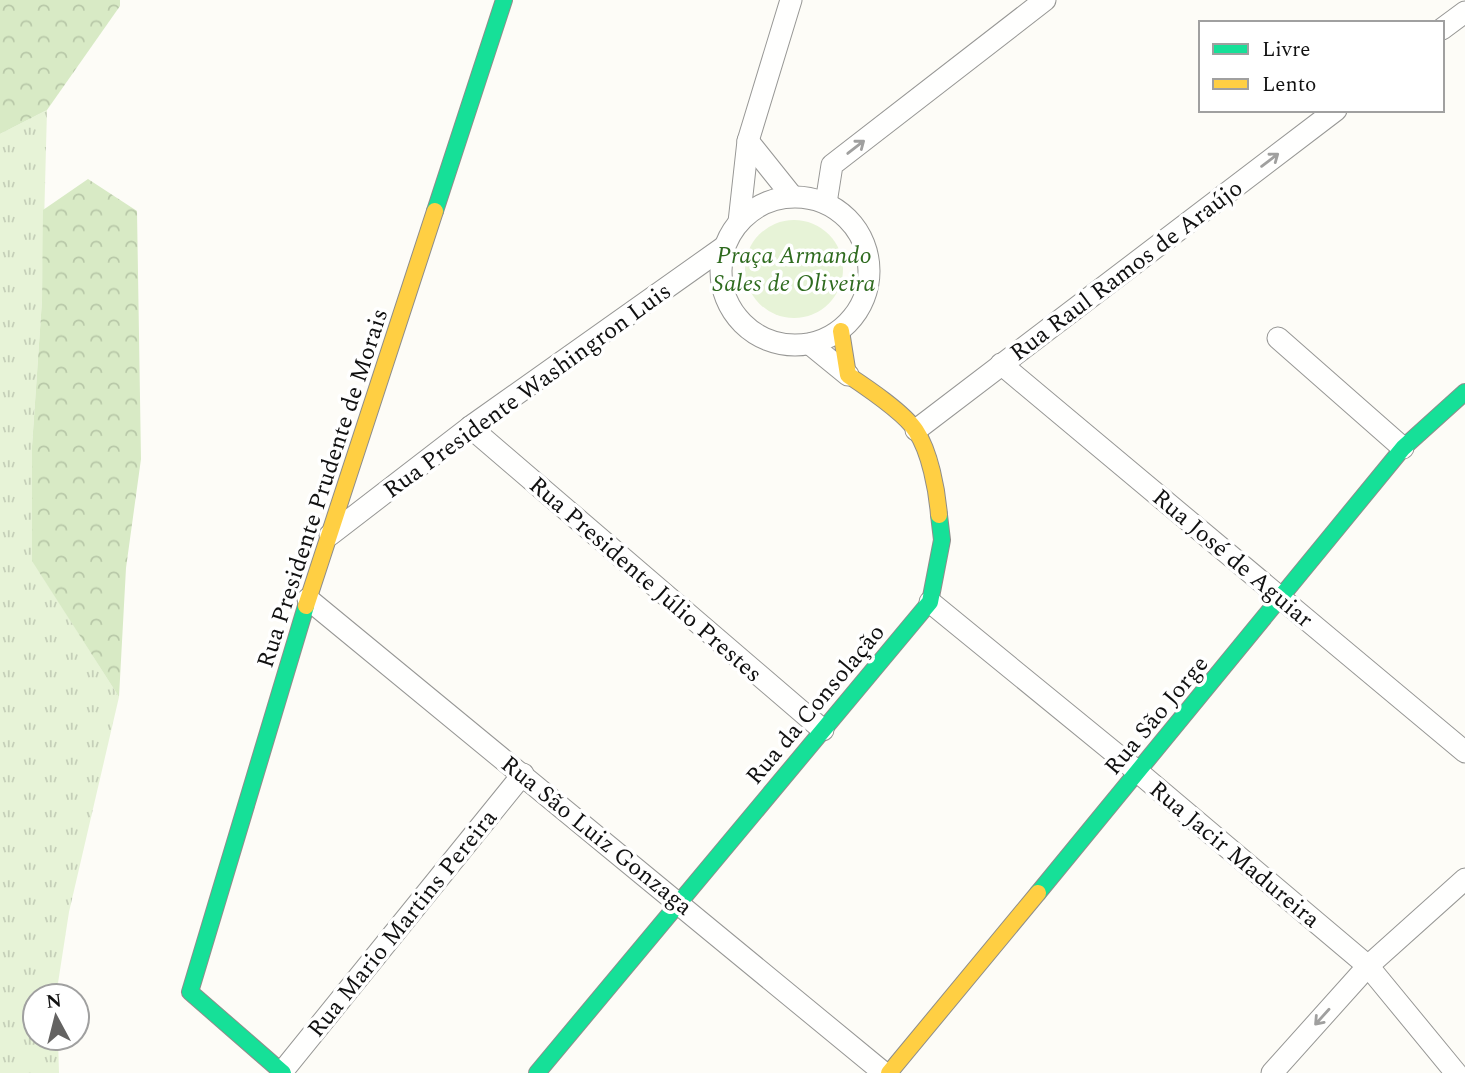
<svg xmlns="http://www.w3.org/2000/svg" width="1465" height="1073" font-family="Spectral,serif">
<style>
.grass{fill:url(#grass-tufts)}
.forest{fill:url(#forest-crowns)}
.park{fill:#e7f3d7}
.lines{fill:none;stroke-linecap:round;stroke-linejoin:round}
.street-casing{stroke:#979795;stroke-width:23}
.fast-casing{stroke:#8e8d8b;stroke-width:18}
.slow-casing{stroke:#8e8d8b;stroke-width:18}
.street{stroke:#fffffe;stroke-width:21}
.fast{stroke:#16e098;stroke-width:16}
.slow{stroke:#ffcf43;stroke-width:16}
.oneway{stroke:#a0a09f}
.labels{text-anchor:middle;stroke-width:7;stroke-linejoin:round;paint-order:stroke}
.park-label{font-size:24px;font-style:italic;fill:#2f6b1f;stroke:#fff}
.street-label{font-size:24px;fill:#111;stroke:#fff}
</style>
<defs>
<pattern id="grass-tufts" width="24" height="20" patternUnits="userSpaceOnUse" patternTransform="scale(1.75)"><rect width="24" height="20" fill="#e7f3d7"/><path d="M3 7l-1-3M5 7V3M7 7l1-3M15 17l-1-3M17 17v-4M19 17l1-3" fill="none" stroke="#c5cfb8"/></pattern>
<pattern id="forest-crowns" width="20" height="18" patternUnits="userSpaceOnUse" patternTransform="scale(1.75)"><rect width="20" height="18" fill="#d8eac5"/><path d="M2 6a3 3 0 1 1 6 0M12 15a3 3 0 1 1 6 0" fill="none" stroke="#b8c8a8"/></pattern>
</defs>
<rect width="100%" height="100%" fill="#fdfcf7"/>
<path class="grass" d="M47,110L42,300L32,446V560L119,697L69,912L56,996H35V1038H58L59,1073H0V134Z"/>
<g class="forest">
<path d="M0,0H120V6L47,110L0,134Z"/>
<path d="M88,179L137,211L141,459L126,568L119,697L32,561V446L42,300L43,210Z"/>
</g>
<circle class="park" cx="794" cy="269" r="49"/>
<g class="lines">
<g class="street-casing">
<g id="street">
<path d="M1442,29L1465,12"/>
<path d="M748,141L792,196"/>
<circle cx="795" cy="271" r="74"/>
<path d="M826,203L832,165L1045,0"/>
<path d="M739,222L748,141L791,0"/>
<path d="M1278,338L1403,448"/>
<path d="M810,344L848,375"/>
<path d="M1001,364L1465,752"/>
<path d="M470,427L823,730"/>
<path d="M916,430L1336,110"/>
<path d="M330,535L470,427L724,247"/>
<path d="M308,599L884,1073"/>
<path d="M930,602L1138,772L1368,966L1456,1073"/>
<path d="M282,1072L523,774"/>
<path d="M1272,1073L1368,966L1465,879"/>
</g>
</g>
<g class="fast-casing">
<g id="fast">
<path d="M435,211L504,0"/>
<path d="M1038,893L1403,448L1465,392"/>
<path d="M283,1073L190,992L306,606"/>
<path d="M537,1073L930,602L942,540L939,515"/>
</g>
</g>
<g class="slow-casing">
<g id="slow">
<path d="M841,331L848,375C866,387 905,413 916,431C930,452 937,490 939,515"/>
<path d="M306,606L435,211"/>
<path d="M889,1073L1038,893"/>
</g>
</g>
<use href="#street" class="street"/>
<use href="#fast" class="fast"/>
<use href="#slow" class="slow"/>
</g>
<defs><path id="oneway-shaft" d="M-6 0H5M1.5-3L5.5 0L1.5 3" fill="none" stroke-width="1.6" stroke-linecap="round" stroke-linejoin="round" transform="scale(1.75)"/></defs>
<g class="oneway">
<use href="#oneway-shaft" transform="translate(856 147) rotate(-38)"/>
<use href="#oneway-shaft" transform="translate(1270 160) rotate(-37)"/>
<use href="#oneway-shaft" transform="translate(1322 1017) rotate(132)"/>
</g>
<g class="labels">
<g class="park-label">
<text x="794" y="263">Praça Armando<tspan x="794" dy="28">Sales de Oliveira</tspan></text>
</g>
<g class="street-label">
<text transform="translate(1126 270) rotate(-37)" y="8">Rua Raul Ramos de Araújo</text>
<text transform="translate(527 390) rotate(-36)" y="8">Rua Presidente Washingron Luis</text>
<text transform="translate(322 488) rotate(-72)" y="8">Rua Presidente Prudente de Morais</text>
<text transform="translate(1233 558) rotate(40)" y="8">Rua José de Aguiar</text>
<text transform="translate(646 579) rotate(41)" y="8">Rua Presidente Júlio Prestes</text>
<text transform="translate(815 704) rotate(-50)" y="8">Rua da Consolação</text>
<text transform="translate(1156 715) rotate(-50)" y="8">Rua São Jorge</text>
<text transform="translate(597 835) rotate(39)" y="8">Rua São Luiz Gonzaga</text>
<text transform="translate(1235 854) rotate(40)" y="8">Rua Jacir Madureira</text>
<text transform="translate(402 923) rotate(-51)" y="8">Rua Mario Martins Pereira</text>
</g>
</g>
<rect x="1199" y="21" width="245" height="91" fill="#ffffff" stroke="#a0a0a0" stroke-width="2"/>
<rect x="1213" y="44" width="35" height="10" fill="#16e098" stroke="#a0a0a0" stroke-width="2"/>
<text x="1262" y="56" font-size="21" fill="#111111">Livre</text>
<rect x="1213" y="79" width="35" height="10" fill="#ffcf43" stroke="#a0a0a0" stroke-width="2"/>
<text x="1262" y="91" font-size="21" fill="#111111">Lento</text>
<g transform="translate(56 1017) rotate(353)"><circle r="33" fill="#ffffff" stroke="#a0a0a0" stroke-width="2"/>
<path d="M0-5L12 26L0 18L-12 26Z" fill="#646362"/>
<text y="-10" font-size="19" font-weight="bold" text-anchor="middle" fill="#111111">N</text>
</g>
</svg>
